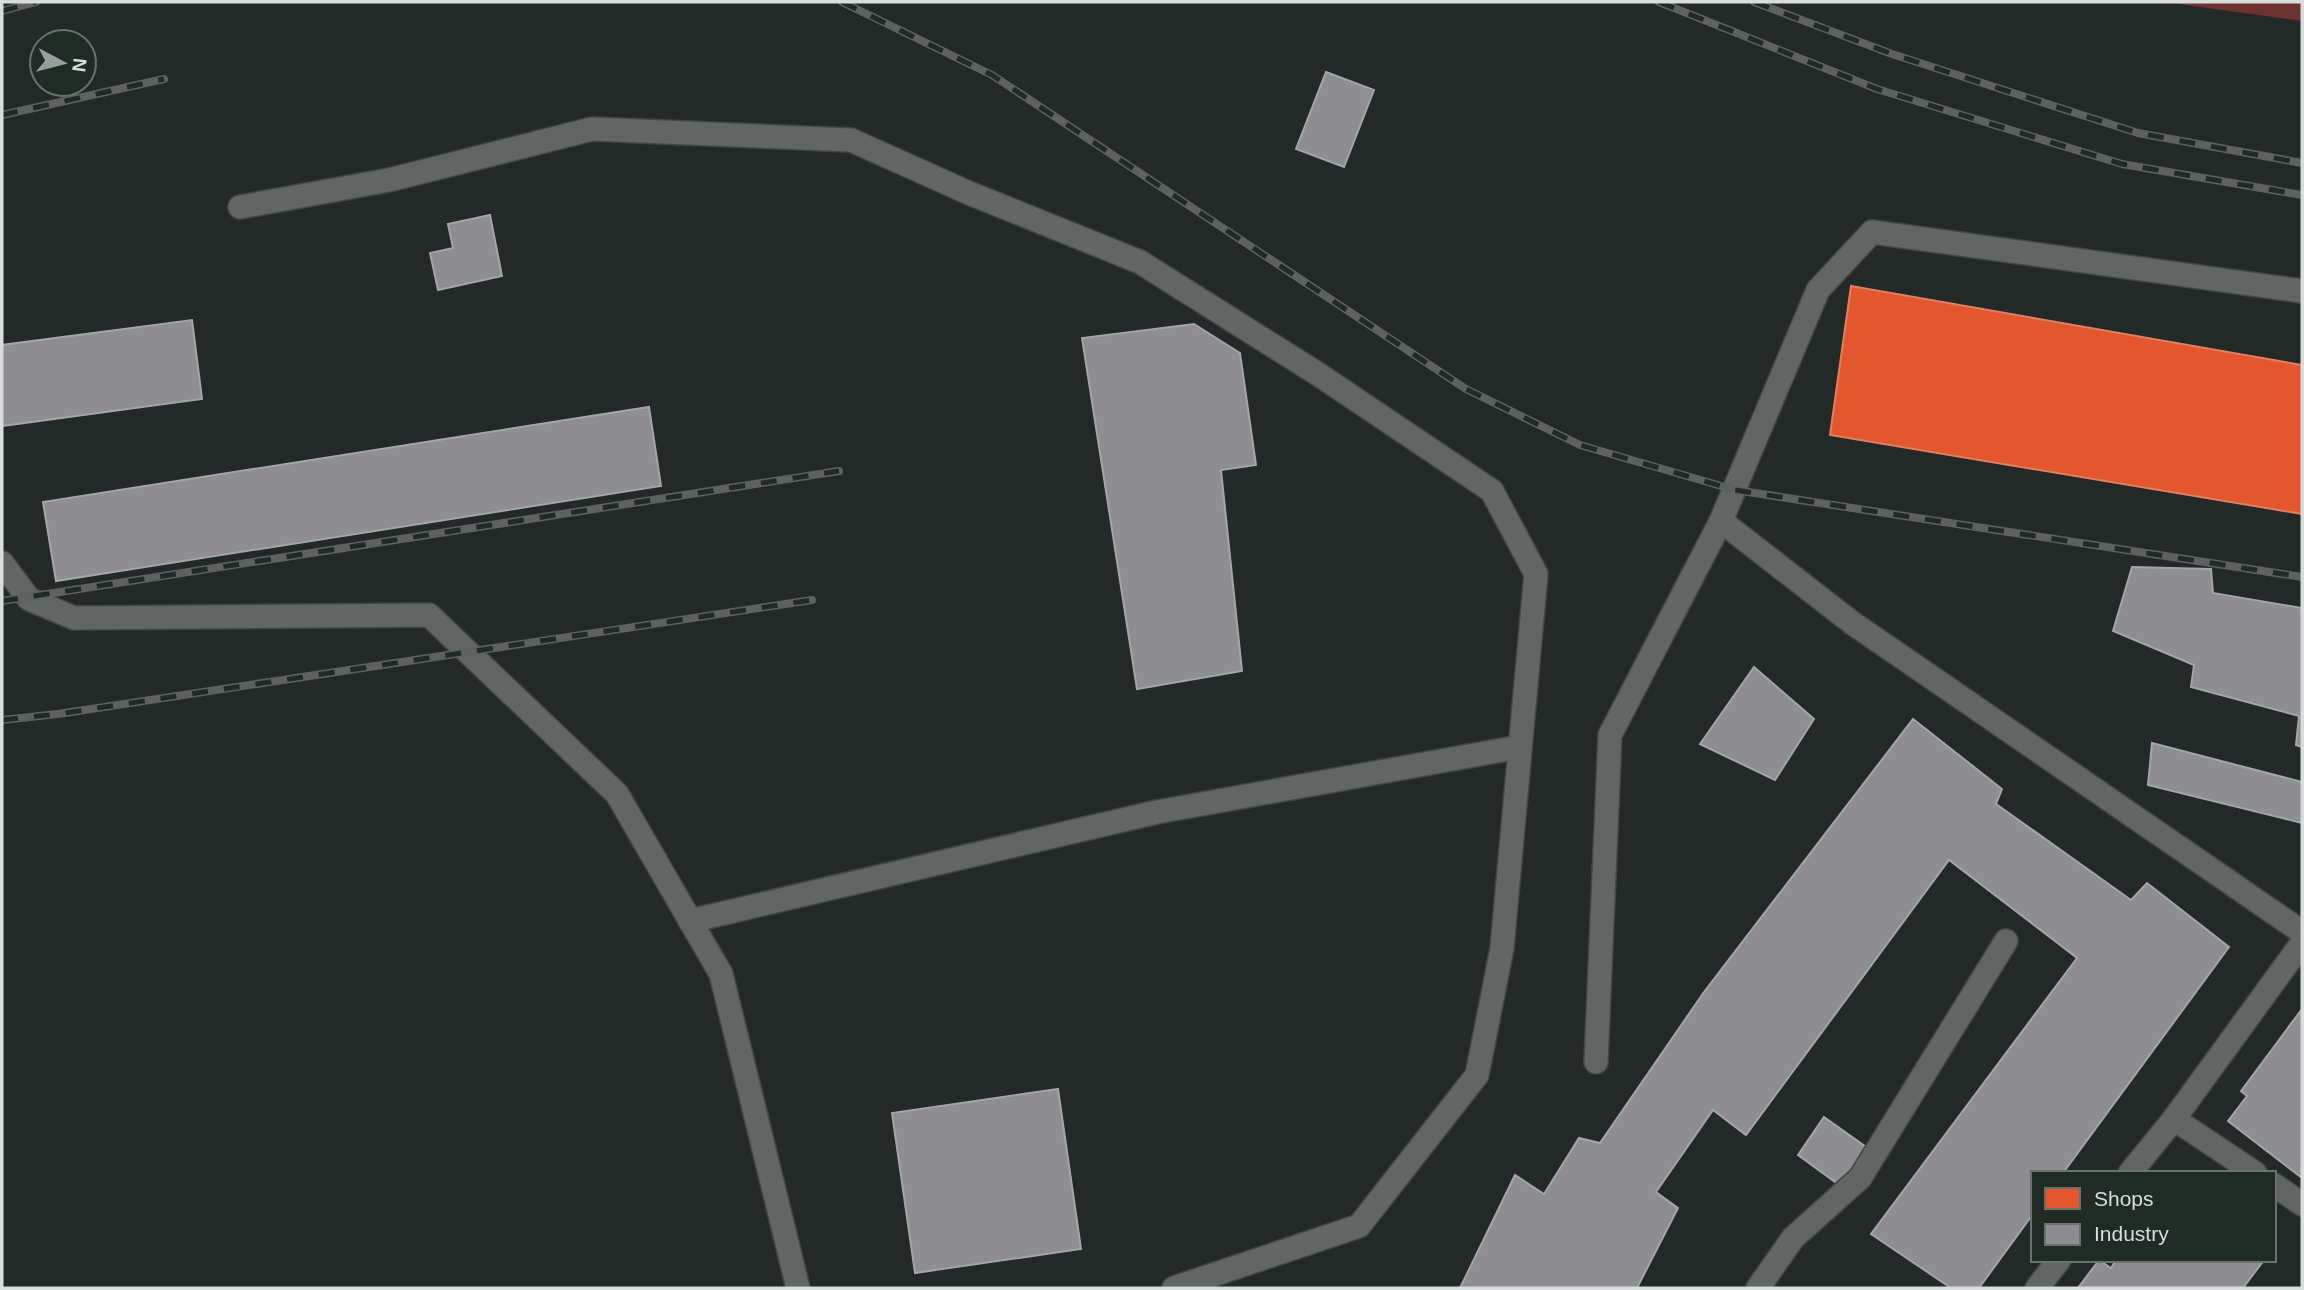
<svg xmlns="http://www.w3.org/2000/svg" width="2304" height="1290" font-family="Helvetica,sans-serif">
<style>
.green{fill:#6d3331}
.shops{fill:#e4572e;stroke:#e07f62;stroke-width:2}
.industry{fill:#8d8d92;stroke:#a3a5a8;stroke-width:2}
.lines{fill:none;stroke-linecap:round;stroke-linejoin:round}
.service-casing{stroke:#414643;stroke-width:26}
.service{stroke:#616563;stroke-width:23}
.rail-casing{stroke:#5d615f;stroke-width:8}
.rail{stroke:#212b26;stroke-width:5;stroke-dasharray:16;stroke-linecap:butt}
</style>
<rect width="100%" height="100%" fill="#232926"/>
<path class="green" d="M2164,2H2302V21Z"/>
<path class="shops" d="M1851,286L2302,365V514L1830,435Z"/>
<g class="industry">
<path d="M1326,72L1374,90L1344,167L1296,149Z"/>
<path d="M490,215L502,276L438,290L430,253L453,248L448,224Z"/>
<path d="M192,320L202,399L2,426V345Z"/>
<path d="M1194,324L1240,353L1256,465L1221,470L1242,671L1137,689L1082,338Z"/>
<path d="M649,407L661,486L56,581L43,502Z"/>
<path d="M2132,567L2211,569L2213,593L2302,608V747L2296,745L2299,716L2191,687L2194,665L2113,631Z"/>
<path d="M1754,667L1814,719L1775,780L1700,744Z"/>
<path d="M1913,719L2002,789L1996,804L2131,900L2147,883L2229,947L2063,1173H2033V1214L1979,1288H1951L1871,1234L2077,958L1949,860L1746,1135L1713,1110L1656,1192L1678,1208L1637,1288H1460L1515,1175L1544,1194L1579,1138L1600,1143L1704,992Z"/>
<path d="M2152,743L2302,782V823L2148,785Z"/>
<path d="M2302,1009V1178L2228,1121L2247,1096L2241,1091Z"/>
<path d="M1058,1089L1081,1249L915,1273L892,1113Z"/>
<path d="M1824,1117L1869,1149L1842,1187L1798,1155Z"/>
<path d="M2099,1260L2111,1268L2116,1260H2264L2243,1288H2078Z"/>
</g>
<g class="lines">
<g class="service-casing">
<g id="service">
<path d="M240,207L389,180L592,129L851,140L969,193L1140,262L1318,374L1492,491L1536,574L1502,948L1477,1075L1359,1226L1174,1288"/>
<path d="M1721,521L1851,622L2302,932"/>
<path d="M2,563L29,599L74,618L429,615L617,794L721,974L798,1288"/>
<path d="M690,921L1157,812L1519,747"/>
<path d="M1596,1062L1610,735L1721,521L1818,290L1872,232L2302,291"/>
<path d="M2174,1119L2255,1173"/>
<path d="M2130,1173L2174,1119L2302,943"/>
<path d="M2274,1185L2302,1204"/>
<path d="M1758,1288L1793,1238L1860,1178L2006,941"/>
<path d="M2037,1288L2059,1260"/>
</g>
</g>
<use href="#service" class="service"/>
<g class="rail-casing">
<g id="rail">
<path d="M842,2L992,75L1466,389L1580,445L1735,490L2302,577"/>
<path d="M1659,2L1877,89L2122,164L2302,195"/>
<path d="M1754,2L1892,54L2138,133L2302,163"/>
<path d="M2,11L36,2"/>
<path d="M2,115L164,79"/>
<path d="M2,601L839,471"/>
<path d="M2,720L58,714L812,600"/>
</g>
</g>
<use href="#rail" class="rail"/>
</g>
<rect width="2304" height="1290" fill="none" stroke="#d7ddda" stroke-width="7"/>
<rect x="2031" y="1171" width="245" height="91" fill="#212b26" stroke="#6a726e" stroke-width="2"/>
<rect x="2045" y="1188" width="35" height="21" fill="#e4572e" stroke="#6a726e" stroke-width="2"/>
<text x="2094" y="1206" font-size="21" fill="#d7ddda">Shops</text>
<rect x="2045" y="1224" width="35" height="21" fill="#8d8d92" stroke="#6a726e" stroke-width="2"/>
<text x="2094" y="1241" font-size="21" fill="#d7ddda">Industry</text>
<g transform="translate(63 63) rotate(97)"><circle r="33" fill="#212b26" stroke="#6a726e" stroke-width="2"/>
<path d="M0-5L12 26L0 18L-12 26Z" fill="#989e9b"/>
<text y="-10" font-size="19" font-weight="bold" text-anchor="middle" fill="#d7ddda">N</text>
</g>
</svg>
